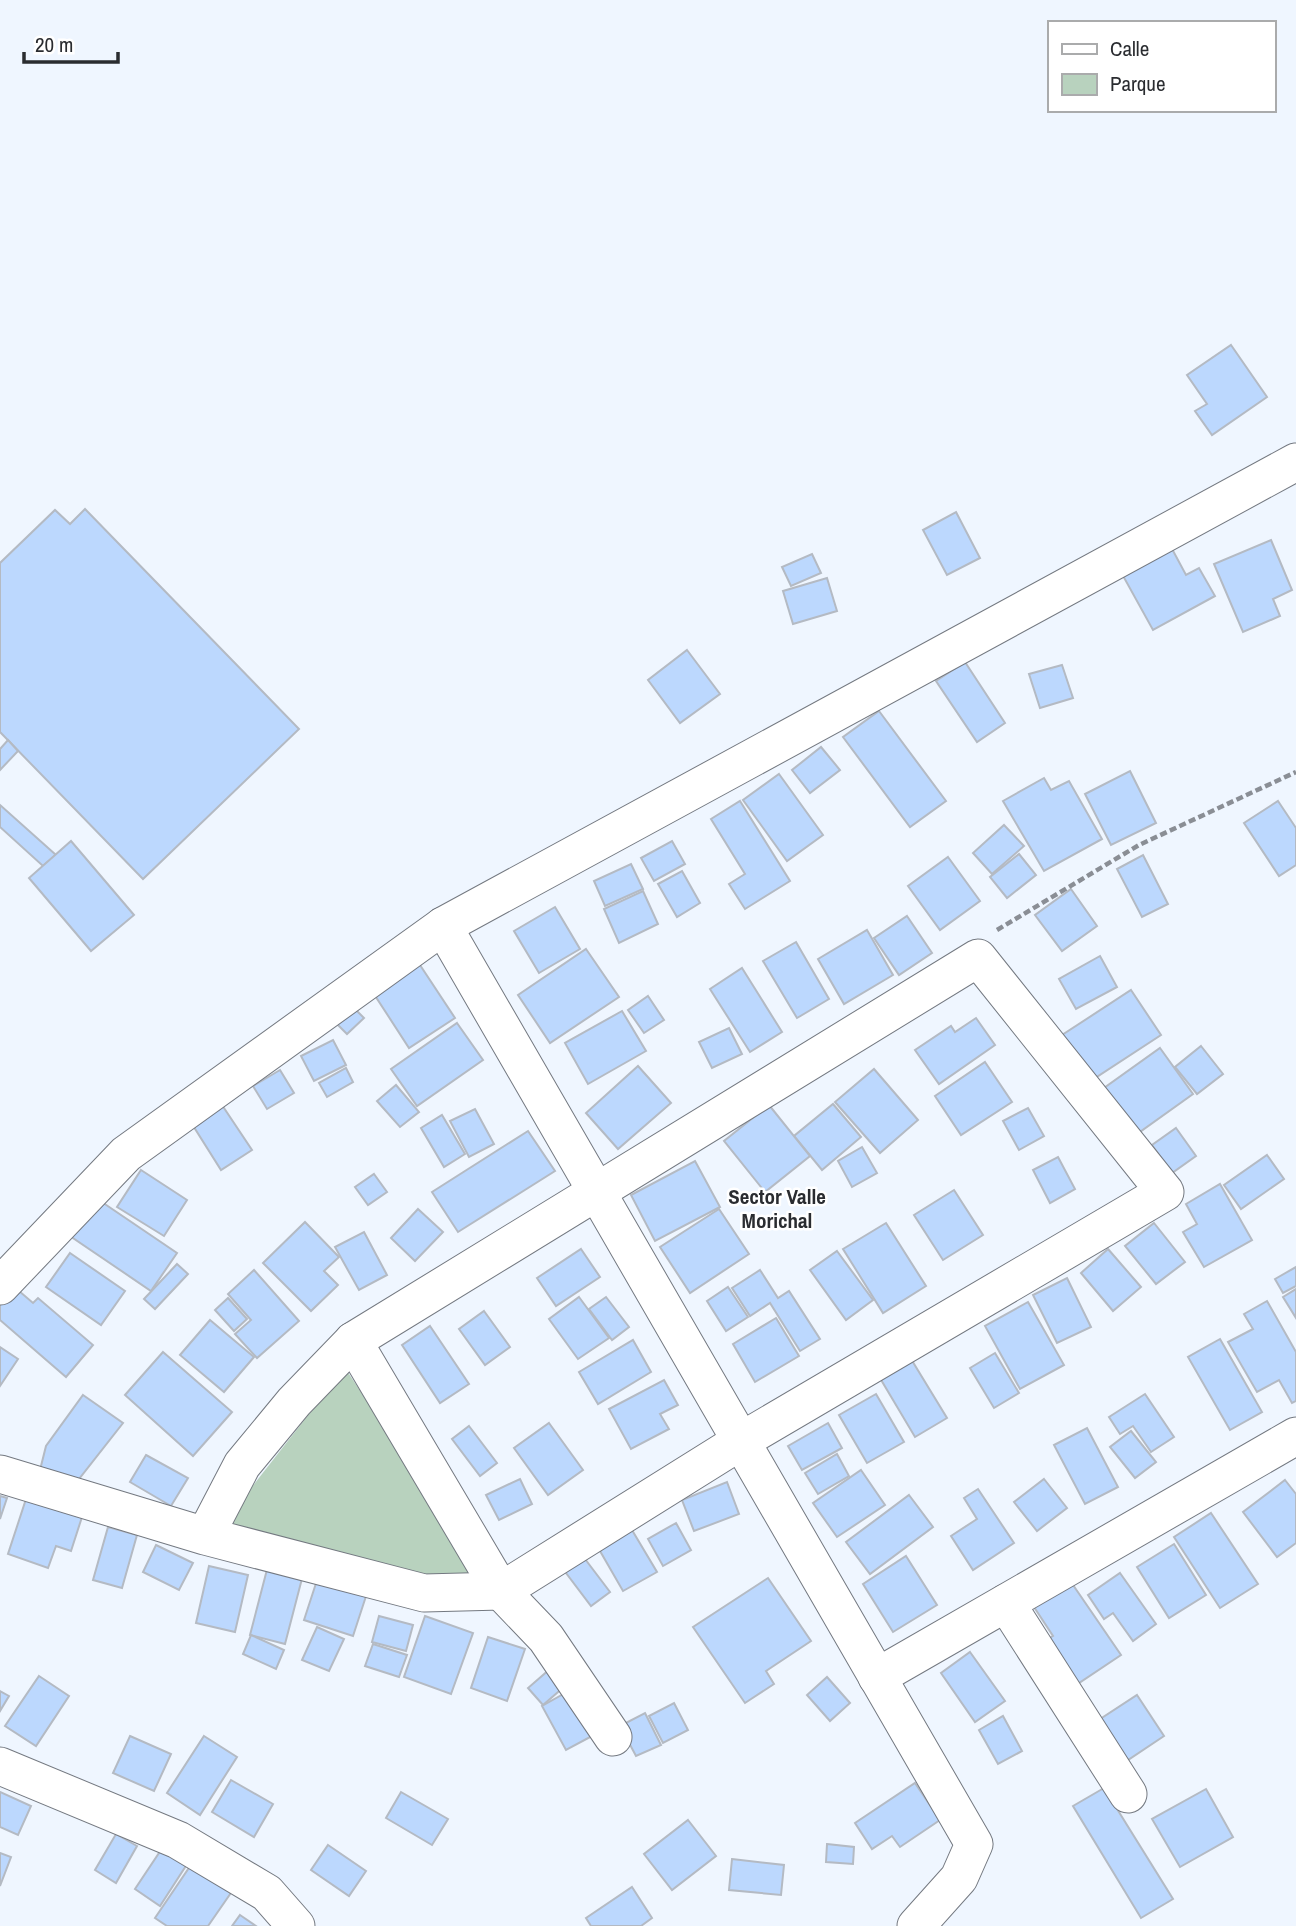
<svg xmlns="http://www.w3.org/2000/svg" width="1296" height="1926" font-family="'Archivo Narrow',sans-serif">
<style>
.green{fill:#b8d2be}
.building{fill:#bcd8fe;stroke:#b4bac3;stroke-width:2}
.lines{fill:none;stroke-linecap:round;stroke-linejoin:round}
.minor-casing{stroke:#747981;stroke-width:39}
.path{stroke:#8a8e95;stroke-width:4.5;stroke-dasharray:7 3.5;stroke-linecap:butt}
.minor{stroke:#fff;stroke-width:37}
.labels{text-anchor:middle;stroke-width:5;stroke-linejoin:round;paint-order:stroke}
.neighbourhood-label{font-size:21px;font-weight:bold;fill:#2a2c30;stroke:#fff}
</style>
<rect width="100%" height="100%" fill="#eff6ff"/>
<path class="green" d="M345,1368L487,1581L420,1583L219,1529Z"/>
<g class="building">
<path d="M1231,345L1267,397L1212,435L1195,411L1207,404L1187,375Z"/>
<path d="M85,509L299,729L143,879L0,732V563L55,510L70,524Z"/>
<path d="M956,512L980,558L947,575L923,530Z"/>
<path d="M1271,540L1292,590L1273,599L1280,616L1243,632L1214,564Z"/>
<path d="M1171,547L1186,575L1199,568L1215,596L1153,630L1122,574Z"/>
<path d="M812,554L821,573L791,586L782,567Z"/>
<path d="M827,578L837,611L793,624L783,591Z"/>
<path d="M687,650L720,694L680,723L648,680Z"/>
<path d="M965,662L1005,723L977,742L936,681Z"/>
<path d="M1062,665L1073,698L1040,708L1029,674Z"/>
<path d="M879,711L946,801L910,827L843,737Z"/>
<path d="M8,740L18,751L0,770V749Z"/>
<path d="M821,747L840,770L810,793L792,770Z"/>
<path d="M1130,771L1156,823L1111,845L1085,794Z"/>
<path d="M779,774L823,835L787,861L743,800Z"/>
<path d="M1044,778L1051,790L1069,781L1102,839L1044,871L1003,801Z"/>
<path d="M740,801L790,881L745,909L729,884L745,874L711,819Z"/>
<path d="M1278,801L1296,828V865L1279,876L1244,823Z"/>
<path d="M0,805L56,855L43,866L0,827Z"/>
<path d="M1004,825L1024,846L992,874L973,853Z"/>
<path d="M71,841L134,915L91,951L29,878Z"/>
<path d="M672,841L685,864L654,881L641,858Z"/>
<path d="M1019,854L1036,875L1007,898L990,877Z"/>
<path d="M1143,855L1168,904L1142,917L1117,869Z"/>
<path d="M948,857L980,901L940,930L908,886Z"/>
<path d="M631,864L643,889L605,906L594,881Z"/>
<path d="M682,871L700,903L677,917L658,884Z"/>
<path d="M1071,889L1097,926L1062,951L1035,915Z"/>
<path d="M643,891L658,924L619,943L604,909Z"/>
<path d="M555,907L580,949L539,973L514,931Z"/>
<path d="M907,916L932,953L899,975L874,938Z"/>
<path d="M867,930L893,975L844,1004L818,959Z"/>
<path d="M796,942L829,999L797,1018L763,961Z"/>
<path d="M586,949L619,997L550,1043L518,995Z"/>
<path d="M1100,956L1117,987L1076,1009L1059,979Z"/>
<path d="M418,962L455,1018L409,1048L372,991Z"/>
<path d="M742,968L782,1032L750,1052L710,989Z"/>
<path d="M1131,990L1161,1035L1092,1080L1062,1035Z"/>
<path d="M648,996L664,1020L644,1033L628,1010Z"/>
<path d="M348,1002L364,1018L347,1034L331,1018Z"/>
<path d="M622,1011L646,1051L588,1084L565,1043Z"/>
<path d="M976,1018L995,1045L939,1084L915,1050L951,1026L955,1032Z"/>
<path d="M457,1023L483,1060L417,1106L391,1069Z"/>
<path d="M729,1028L742,1054L712,1068L699,1042Z"/>
<path d="M333,1040L346,1065L314,1081L301,1056Z"/>
<path d="M1201,1046L1223,1074L1197,1094L1175,1067Z"/>
<path d="M1160,1048L1193,1094L1130,1139L1097,1093Z"/>
<path d="M985,1062L1012,1102L961,1135L935,1096Z"/>
<path d="M638,1066L671,1103L618,1149L586,1113Z"/>
<path d="M346,1068L353,1082L327,1097L319,1083Z"/>
<path d="M874,1069L918,1120L880,1153L835,1102Z"/>
<path d="M280,1070L294,1093L267,1109L253,1086Z"/>
<path d="M396,1085L419,1112L400,1127L377,1101Z"/>
<path d="M833,1104L861,1137L822,1170L794,1136Z"/>
<path d="M222,1105L252,1150L221,1170L192,1124Z"/>
<path d="M769,1105L810,1156L765,1192L724,1141Z"/>
<path d="M1028,1108L1044,1136L1019,1150L1003,1121Z"/>
<path d="M475,1109L494,1144L469,1157L450,1121Z"/>
<path d="M442,1115L465,1154L444,1167L421,1128Z"/>
<path d="M1176,1128L1196,1156L1172,1173L1152,1145Z"/>
<path d="M528,1131L555,1171L458,1232L432,1192Z"/>
<path d="M862,1147L877,1173L852,1187L838,1161Z"/>
<path d="M1267,1155L1284,1179L1241,1209L1224,1185Z"/>
<path d="M1058,1157L1075,1189L1050,1203L1033,1170Z"/>
<path d="M695,1161L720,1207L655,1241L631,1195Z"/>
<path d="M141,1170L187,1200L164,1236L117,1207Z"/>
<path d="M374,1174L387,1192L368,1205L355,1187Z"/>
<path d="M1220,1184L1252,1240L1204,1267L1183,1232L1197,1224L1186,1204Z"/>
<path d="M954,1190L983,1235L943,1260L914,1215Z"/>
<path d="M93,1196L177,1253L151,1291L67,1234Z"/>
<path d="M418,1209L443,1232L415,1261L391,1238Z"/>
<path d="M719,1209L749,1254L690,1293L660,1247Z"/>
<path d="M305,1222L339,1257L324,1271L338,1285L311,1311L263,1263Z"/>
<path d="M886,1223L926,1286L883,1313L843,1249Z"/>
<path d="M1154,1223L1185,1262L1156,1284L1125,1246Z"/>
<path d="M364,1232L387,1275L359,1290L335,1247Z"/>
<path d="M581,1249L600,1277L556,1306L537,1278Z"/>
<path d="M1108,1249L1141,1287L1113,1311L1081,1273Z"/>
<path d="M837,1251L873,1300L846,1320L810,1270Z"/>
<path d="M70,1253L125,1291L101,1325L46,1287Z"/>
<path d="M177,1264L188,1274L155,1309L144,1299Z"/>
<path d="M1296,1267V1286L1283,1293L1275,1279Z"/>
<path d="M254,1270L299,1321L257,1358L235,1334L251,1320L228,1294Z"/>
<path d="M760,1270L778,1298L789,1291L820,1339L800,1351L770,1303L750,1316L732,1288Z"/>
<path d="M1067,1278L1091,1327L1057,1343L1033,1295Z"/>
<path d="M12,1285L33,1303L38,1298L93,1345L66,1377L0,1320V1299Z"/>
<path d="M728,1287L748,1317L726,1331L707,1301Z"/>
<path d="M1296,1289V1318L1283,1297Z"/>
<path d="M579,1297L609,1338L578,1359L549,1319Z"/>
<path d="M606,1297L629,1327L612,1340L589,1309Z"/>
<path d="M228,1298L247,1319L234,1331L215,1310Z"/>
<path d="M1267,1301L1296,1352V1401L1292,1403L1279,1380L1257,1392L1228,1342L1253,1329L1244,1314Z"/>
<path d="M1028,1302L1064,1365L1020,1389L985,1326Z"/>
<path d="M484,1311L510,1347L485,1365L459,1329Z"/>
<path d="M776,1318L799,1356L755,1382L733,1344Z"/>
<path d="M210,1320L254,1357L224,1392L180,1355Z"/>
<path d="M430,1326L469,1384L440,1403L402,1345Z"/>
<path d="M1220,1339L1262,1412L1230,1430L1188,1357Z"/>
<path d="M633,1340L651,1372L598,1404L579,1372Z"/>
<path d="M0,1347L18,1359L0,1386Z"/>
<path d="M163,1352L232,1412L193,1456L125,1395Z"/>
<path d="M995,1353L1019,1393L994,1408L970,1368Z"/>
<path d="M908,1354L947,1418L915,1437L877,1373Z"/>
<path d="M664,1380L678,1405L660,1414L669,1429L631,1449L609,1409Z"/>
<path d="M876,1394L904,1442L867,1463L839,1415Z"/>
<path d="M1145,1394L1174,1437L1151,1452L1133,1426L1120,1434L1109,1417Z"/>
<path d="M83,1395L123,1423L75,1484L39,1474L46,1446Z"/>
<path d="M549,1423L583,1470L548,1495L514,1448Z"/>
<path d="M828,1423L842,1448L802,1470L788,1446Z"/>
<path d="M469,1426L497,1463L480,1476L452,1439Z"/>
<path d="M1087,1428L1118,1487L1085,1504L1054,1445Z"/>
<path d="M1131,1431L1156,1462L1135,1478L1110,1447Z"/>
<path d="M837,1454L849,1476L818,1494L805,1473Z"/>
<path d="M146,1455L188,1478L171,1506L130,1482Z"/>
<path d="M861,1470L885,1505L837,1537L813,1503Z"/>
<path d="M520,1479L532,1504L499,1520L486,1495Z"/>
<path d="M1044,1479L1067,1508L1037,1531L1014,1502Z"/>
<path d="M1285,1480L1296,1494V1543L1277,1557L1243,1512Z"/>
<path d="M727,1482L739,1514L694,1531L682,1500Z"/>
<path d="M978,1489L1014,1543L973,1570L951,1536L977,1519L964,1498Z"/>
<path d="M909,1495L933,1527L870,1574L846,1542Z"/>
<path d="M0,1496L7,1498L0,1519Z"/>
<path d="M26,1499L82,1517L71,1551L56,1546L48,1568L8,1554Z"/>
<path d="M1211,1513L1258,1584L1220,1608L1174,1537Z"/>
<path d="M676,1523L691,1550L663,1566L648,1539Z"/>
<path d="M629,1525L657,1572L623,1591L596,1544Z"/>
<path d="M108,1527L137,1535L122,1588L93,1580Z"/>
<path d="M1174,1544L1206,1595L1169,1618L1137,1567Z"/>
<path d="M156,1545L193,1563L179,1590L143,1572Z"/>
<path d="M582,1555L610,1592L591,1606L563,1569Z"/>
<path d="M906,1556L937,1605L893,1632L863,1584Z"/>
<path d="M270,1558L305,1567L285,1644L250,1635Z"/>
<path d="M209,1566L248,1575L235,1632L196,1623Z"/>
<path d="M320,1571L369,1587L353,1636L304,1620Z"/>
<path d="M1120,1573L1156,1624L1133,1641L1113,1613L1104,1619L1088,1595Z"/>
<path d="M768,1578L811,1641L766,1671L774,1684L745,1703L693,1627Z"/>
<path d="M1071,1582L1121,1655L1076,1685L1046,1640L1053,1636L1034,1607Z"/>
<path d="M379,1616L413,1625L406,1651L372,1642Z"/>
<path d="M425,1616L473,1633L451,1694L404,1677Z"/>
<path d="M317,1627L344,1639L329,1671L302,1660Z"/>
<path d="M251,1635L284,1650L276,1669L243,1654Z"/>
<path d="M488,1637L525,1649L507,1701L471,1688Z"/>
<path d="M373,1644L407,1655L399,1677L365,1666Z"/>
<path d="M970,1652L1005,1701L975,1722L941,1673Z"/>
<path d="M550,1669L565,1686L543,1705L528,1688Z"/>
<path d="M39,1676L69,1696L36,1746L5,1726Z"/>
<path d="M827,1677L850,1703L830,1721L807,1695Z"/>
<path d="M0,1691L9,1696L0,1711Z"/>
<path d="M567,1692L592,1736L566,1750L542,1706Z"/>
<path d="M1137,1695L1164,1736L1119,1766L1091,1725Z"/>
<path d="M674,1703L688,1730L663,1743L649,1716Z"/>
<path d="M645,1713L661,1745L636,1756L620,1726Z"/>
<path d="M1003,1716L1022,1751L998,1764L979,1730Z"/>
<path d="M130,1736L171,1754L154,1791L113,1773Z"/>
<path d="M204,1736L237,1757L200,1815L167,1793Z"/>
<path d="M231,1780L273,1804L254,1837L212,1812Z"/>
<path d="M915,1783L940,1820L900,1847L892,1836L872,1849L855,1823Z"/>
<path d="M1104,1788L1173,1899L1141,1918L1073,1806Z"/>
<path d="M1206,1789L1233,1837L1180,1867L1152,1819Z"/>
<path d="M0,1792L31,1806L18,1835L0,1827Z"/>
<path d="M401,1792L448,1819L432,1845L386,1818Z"/>
<path d="M688,1820L716,1856L672,1890L644,1854Z"/>
<path d="M116,1834L137,1846L116,1883L95,1870Z"/>
<path d="M167,1841L191,1858L160,1906L135,1889Z"/>
<path d="M827,1844L854,1847L853,1864L826,1862Z"/>
<path d="M328,1845L366,1871L349,1896L311,1870Z"/>
<path d="M0,1853L11,1857L0,1886Z"/>
<path d="M195,1859L235,1887L208,1926H167L155,1918Z"/>
<path d="M732,1859L784,1865L781,1895L729,1890Z"/>
<path d="M632,1887L652,1918L641,1926H591L586,1918Z"/>
<path d="M240,1915L256,1926H232Z"/>
</g>
<g class="lines">
<g class="minor-casing">
<g id="minor">
<path d="M443,926L974,1844L959,1878L916,1926"/>
<path d="M0,1286L126,1154L443,926L1296,462"/>
<path d="M353,1341L501,1591L546,1638L613,1737"/>
<path d="M0,1474L205,1536L424,1593L501,1591L741,1441L1165,1192L978,958L353,1341L294,1402L242,1465L205,1536"/>
<path d="M1006,1603L1128,1794"/>
<path d="M877,1677L1296,1436"/>
<path d="M0,1766L178,1840L267,1893L296,1926"/>
</g>
</g>
<path class="path" d="M997,930L1139,845L1296,772"/>
<use href="#minor" class="minor"/>
</g>
<g class="labels">
<g class="neighbourhood-label">
<text x="777" y="1204">Sector Valle<tspan x="777" dy="24">Morichal</tspan></text>
</g>
</g>
<rect x="1048" y="21" width="228" height="91" fill="#ffffff" stroke="#aaabac" stroke-width="2"/>
<rect x="1062" y="44" width="35" height="10" fill="#ffffff" stroke="#aaabac" stroke-width="2"/>
<text x="1110" y="56" font-size="21" fill="#2a2c30">Calle</text>
<rect x="1062" y="74" width="35" height="21" fill="#b8d2be" stroke="#aaabac" stroke-width="2"/>
<text x="1110" y="91" font-size="21" fill="#2a2c30">Parque</text>
<path d="M24 52v10h94v-10" fill="none" stroke="#2a2c30" stroke-width="3.5"/>
<text x="35" y="52" font-size="21" fill="#2a2c30" stroke="#ffffff" stroke-width="5" paint-order="stroke">20 m</text>
</svg>
